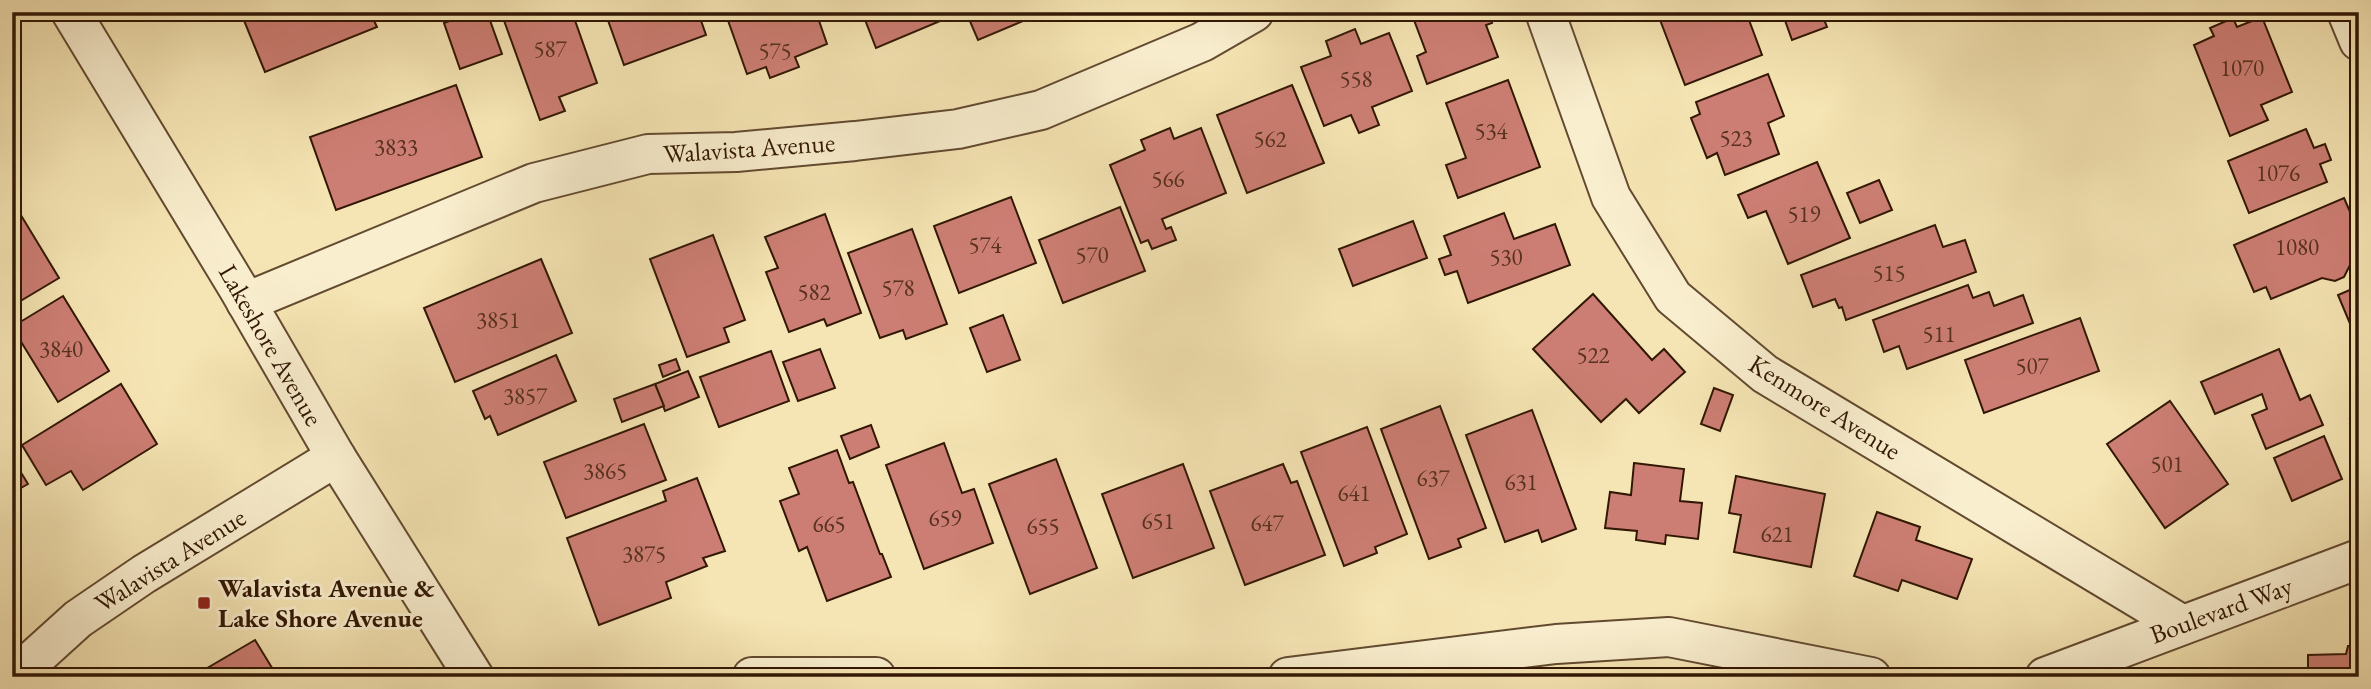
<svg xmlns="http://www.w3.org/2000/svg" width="2371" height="689" font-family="'EB Garamond',serif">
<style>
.building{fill:#cd7e74;stroke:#311704;stroke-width:2}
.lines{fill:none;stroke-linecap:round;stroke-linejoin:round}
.minor-casing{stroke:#624a30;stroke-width:42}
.minor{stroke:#f9eece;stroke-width:38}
.poi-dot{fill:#8f2418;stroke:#f9eece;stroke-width:2.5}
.labels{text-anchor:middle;stroke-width:6;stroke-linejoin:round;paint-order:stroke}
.number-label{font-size:23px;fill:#583120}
.street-label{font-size:26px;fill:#311704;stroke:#f9eece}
.poi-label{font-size:26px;font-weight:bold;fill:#311704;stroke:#f9eece;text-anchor:start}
</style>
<rect width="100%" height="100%" fill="#f6e5b4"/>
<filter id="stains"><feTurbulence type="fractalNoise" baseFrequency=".00286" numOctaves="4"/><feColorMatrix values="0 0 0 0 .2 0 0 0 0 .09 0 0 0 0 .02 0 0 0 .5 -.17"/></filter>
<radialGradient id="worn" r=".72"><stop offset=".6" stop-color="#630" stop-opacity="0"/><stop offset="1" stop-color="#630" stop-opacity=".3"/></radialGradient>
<g class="building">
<path d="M258,12H370L377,27L265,72L243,18Z"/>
<path d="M473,12H487L502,54L460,69L444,23Z"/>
<path d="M509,12H572L597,83L559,97L565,111L540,120L502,15Z"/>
<path d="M605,12H698L706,35L624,65Z"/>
<path d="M725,12H816L827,44L795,57L799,67L770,78L766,67L747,74Z"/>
<path d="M862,12H942L945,19L876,48Z"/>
<path d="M966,12H1042V13L978,40Z"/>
<path d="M1411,12H1488L1492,23L1486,25L1498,57L1427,84L1417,56L1426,52Z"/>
<path d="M1657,12H1746L1762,55L1685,85Z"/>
<path d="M1782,12H1821L1827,27L1792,40Z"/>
<path d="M2262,17L2292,92L2261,105L2268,120L2230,136L2194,45L2214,36L2210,28L2233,18L2237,27Z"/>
<path d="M1355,29L1361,44L1389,33L1412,91L1372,107L1379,125L1359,133L1351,115L1324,126L1301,67L1331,56L1326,41Z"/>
<path d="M1768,74L1784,116L1768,123L1779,154L1725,175L1717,153L1707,158L1691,118L1700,114L1696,102Z"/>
<path d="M1508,80L1540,167L1458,198L1446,165L1466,158L1446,103Z"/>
<path d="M456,85L482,157L336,210L310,137Z"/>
<path d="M1292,85L1324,163L1247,193L1217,115Z"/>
<path d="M1170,128L1174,139L1201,128L1226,193L1162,219L1166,229L1171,227L1176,240L1152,249L1148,240L1141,243L1110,165L1145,150L1141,140Z"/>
<path d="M2306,129L2314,148L2325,144L2331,160L2320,164L2327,182L2249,213L2228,161Z"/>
<path d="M1817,162L1850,238L1788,264L1766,211L1748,218L1738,195Z"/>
<path d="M1879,180L1892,210L1860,223L1847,193Z"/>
<path d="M1011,197L1036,263L959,293L934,226Z"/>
<path d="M2344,198L2358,230L2352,233L2359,250V261L2350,265L2344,277L2335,281L2322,278L2271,299L2266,287L2254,292L2234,245Z"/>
<path d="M1120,207L1145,271L1063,303L1039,240Z"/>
<path d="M19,212L59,278L12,306V216Z"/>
<path d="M1504,213L1514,239L1555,224L1570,265L1468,303L1457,271L1445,275L1439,259L1451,255L1444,236Z"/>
<path d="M825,214L861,313L827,326L824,319L789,332L766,272L778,268L765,237Z"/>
<path d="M1413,221L1427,258L1353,286L1339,249Z"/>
<path d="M1935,225L1943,247L1965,240L1976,272L1846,320L1842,307L1839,308L1835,299L1813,307L1801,275Z"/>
<path d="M912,229L947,324L906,339L903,330L880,338L848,253Z"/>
<path d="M713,235L745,320L724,328L729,342L687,357L650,259Z"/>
<path d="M541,259L572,333L455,382L424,308Z"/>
<path d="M1968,285L1973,298L1989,292L1994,306L2023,295L2033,323L1907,369L1899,346L1884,352L1873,320Z"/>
<path d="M2359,286V345L2338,295Z"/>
<path d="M1593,294L1652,360L1664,349L1685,372L1639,413L1626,399L1601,422L1533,349Z"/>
<path d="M63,296L109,371L58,402L12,327Z"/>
<path d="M1003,315L1020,360L987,372L970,328Z"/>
<path d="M2080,318L2099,371L1984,413L1965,360Z"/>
<path d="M820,349L835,388L798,401L783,362Z"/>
<path d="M2279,349L2300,400L2310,395L2323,425L2266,449L2252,415L2267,409L2262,394L2215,414L2201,382Z"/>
<path d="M2359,350V371L2351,353Z"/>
<path d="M771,351L789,401L719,427L700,377Z"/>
<path d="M556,355L576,401L498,435L490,416L485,419L473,391Z"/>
<path d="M676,359L680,370L663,377L659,365Z"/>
<path d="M688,371L699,397L665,411L655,384Z"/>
<path d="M121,384L157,444L83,490L71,471L46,485L22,445Z"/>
<path d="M655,384L664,406L622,422L614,399Z"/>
<path d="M1714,388L1733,395L1720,431L1701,424Z"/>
<path d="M2170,401L2228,484L2165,528L2107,444Z"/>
<path d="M1440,406L1486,528L1458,539L1461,547L1429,559L1381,429Z"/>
<path d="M1532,410L1576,529L1542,542L1538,530L1505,542L1466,435Z"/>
<path d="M2359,415V440L2350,419Z"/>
<path d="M644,424L666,480L566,518L544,462Z"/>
<path d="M871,425L879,447L850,459L841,436Z"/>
<path d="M1367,427L1407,534L1375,547L1377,553L1344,566L1301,452Z"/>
<path d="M2324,436L2342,479L2292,501L2274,458Z"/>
<path d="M944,443L962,493L974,489L993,543L924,569L886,465Z"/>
<path d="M837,450L849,483L853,482L880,554H882L891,577L827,601L807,547L799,551L780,501L799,494L789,468Z"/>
<path d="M12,458L28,484L12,493Z"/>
<path d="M1056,459L1097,568L1030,594L989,484Z"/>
<path d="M1634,463L1684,469L1680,501L1702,503L1698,539L1666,535L1665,544L1636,540L1637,531L1605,528L1610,492L1631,495Z"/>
<path d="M1183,464L1214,548L1133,578L1102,494Z"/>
<path d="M1283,464L1291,483L1297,481L1325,555L1245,585L1210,491Z"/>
<path d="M1736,476L1825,494L1811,567L1734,552L1741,515L1729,513Z"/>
<path d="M697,478L725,551L703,558L707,566L666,582L671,598L599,625L567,538L666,501L663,491Z"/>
<path d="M1877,512L1920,527L1916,540L1972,559L1957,599L1902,580L1898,591L1854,576Z"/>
<path d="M255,640L277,676L289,669L294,677H192Z"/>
<path d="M2348,646H2359V677H2308V655L2346,654Z"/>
</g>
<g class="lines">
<g class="minor-casing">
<g id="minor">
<path d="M71,12L238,288L336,457L474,677"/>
<path d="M1545,12L1611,197L1673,297L1765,374L2181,624"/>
<path d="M2347,12L2359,41"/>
<path d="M246,302L534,183L648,154L736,152L855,141L958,129L1041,110L1202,42L1254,12"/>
<path d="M14,677L78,619L144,574L336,457"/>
<path d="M752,677H876"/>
<path d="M1288,677L1556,644L1669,637L1871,677"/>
<path d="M2045,677L2359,559"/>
</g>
</g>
<use href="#minor" class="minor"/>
</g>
<rect class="poi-dot" x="197" y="596" width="14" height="14" rx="3.5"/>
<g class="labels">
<g class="number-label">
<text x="550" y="57">587</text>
<text x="775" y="59">575</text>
<text x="2242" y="76">1070</text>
<text x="1356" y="87">558</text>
<text x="1491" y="139">534</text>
<text x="1736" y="146">523</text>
<text x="1270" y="147">562</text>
<text x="396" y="155">3833</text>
<text x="2278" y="181">1076</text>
<text x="1168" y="187">566</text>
<text x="1804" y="222">519</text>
<text x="985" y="253">574</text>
<text x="2297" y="255">1080</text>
<text x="1092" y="263">570</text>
<text x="1506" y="265">530</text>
<text x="1889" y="281">515</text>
<text x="898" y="296">578</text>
<text x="814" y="300">582</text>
<text x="498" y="328">3851</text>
<text x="1939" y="342">511</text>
<text x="61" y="357">3840</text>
<text x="1593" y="363">522</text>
<text x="2032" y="374">507</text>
<text x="525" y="404">3857</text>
<text x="2167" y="472">501</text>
<text x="605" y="479">3865</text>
<text x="1433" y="486">637</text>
<text x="1521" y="490">631</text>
<text x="1354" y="501">641</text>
<text x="945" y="526">659</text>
<text x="1158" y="529">651</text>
<text x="1267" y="531">647</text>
<text x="829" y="532">665</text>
<text x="1043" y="534">655</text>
<text x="1777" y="542">621</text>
<text x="644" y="562">3875</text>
</g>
<g class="street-label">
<text transform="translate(749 148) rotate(-4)" y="9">Walavista Avenue</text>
<text transform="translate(271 345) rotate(60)" y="9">Lakeshore Avenue</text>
<text transform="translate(1825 407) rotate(32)" y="9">Kenmore Avenue</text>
<text transform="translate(170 560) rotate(-32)" y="9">Walavista Avenue</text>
<text transform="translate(2221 610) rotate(-20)" y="9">Boulevard Way</text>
</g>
<g class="poi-label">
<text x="218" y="597">Walavista Avenue &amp;<tspan x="218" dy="30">Lake Shore Avenue</tspan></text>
</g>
</g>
<rect width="2371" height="689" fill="none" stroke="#f6e5b4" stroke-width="42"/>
<rect x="14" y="14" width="2343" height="661" fill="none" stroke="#311704" stroke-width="3.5"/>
<rect x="21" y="21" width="2329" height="647" fill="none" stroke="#311704" stroke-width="2"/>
<rect width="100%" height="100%" filter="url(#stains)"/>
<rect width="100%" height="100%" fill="url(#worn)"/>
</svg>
